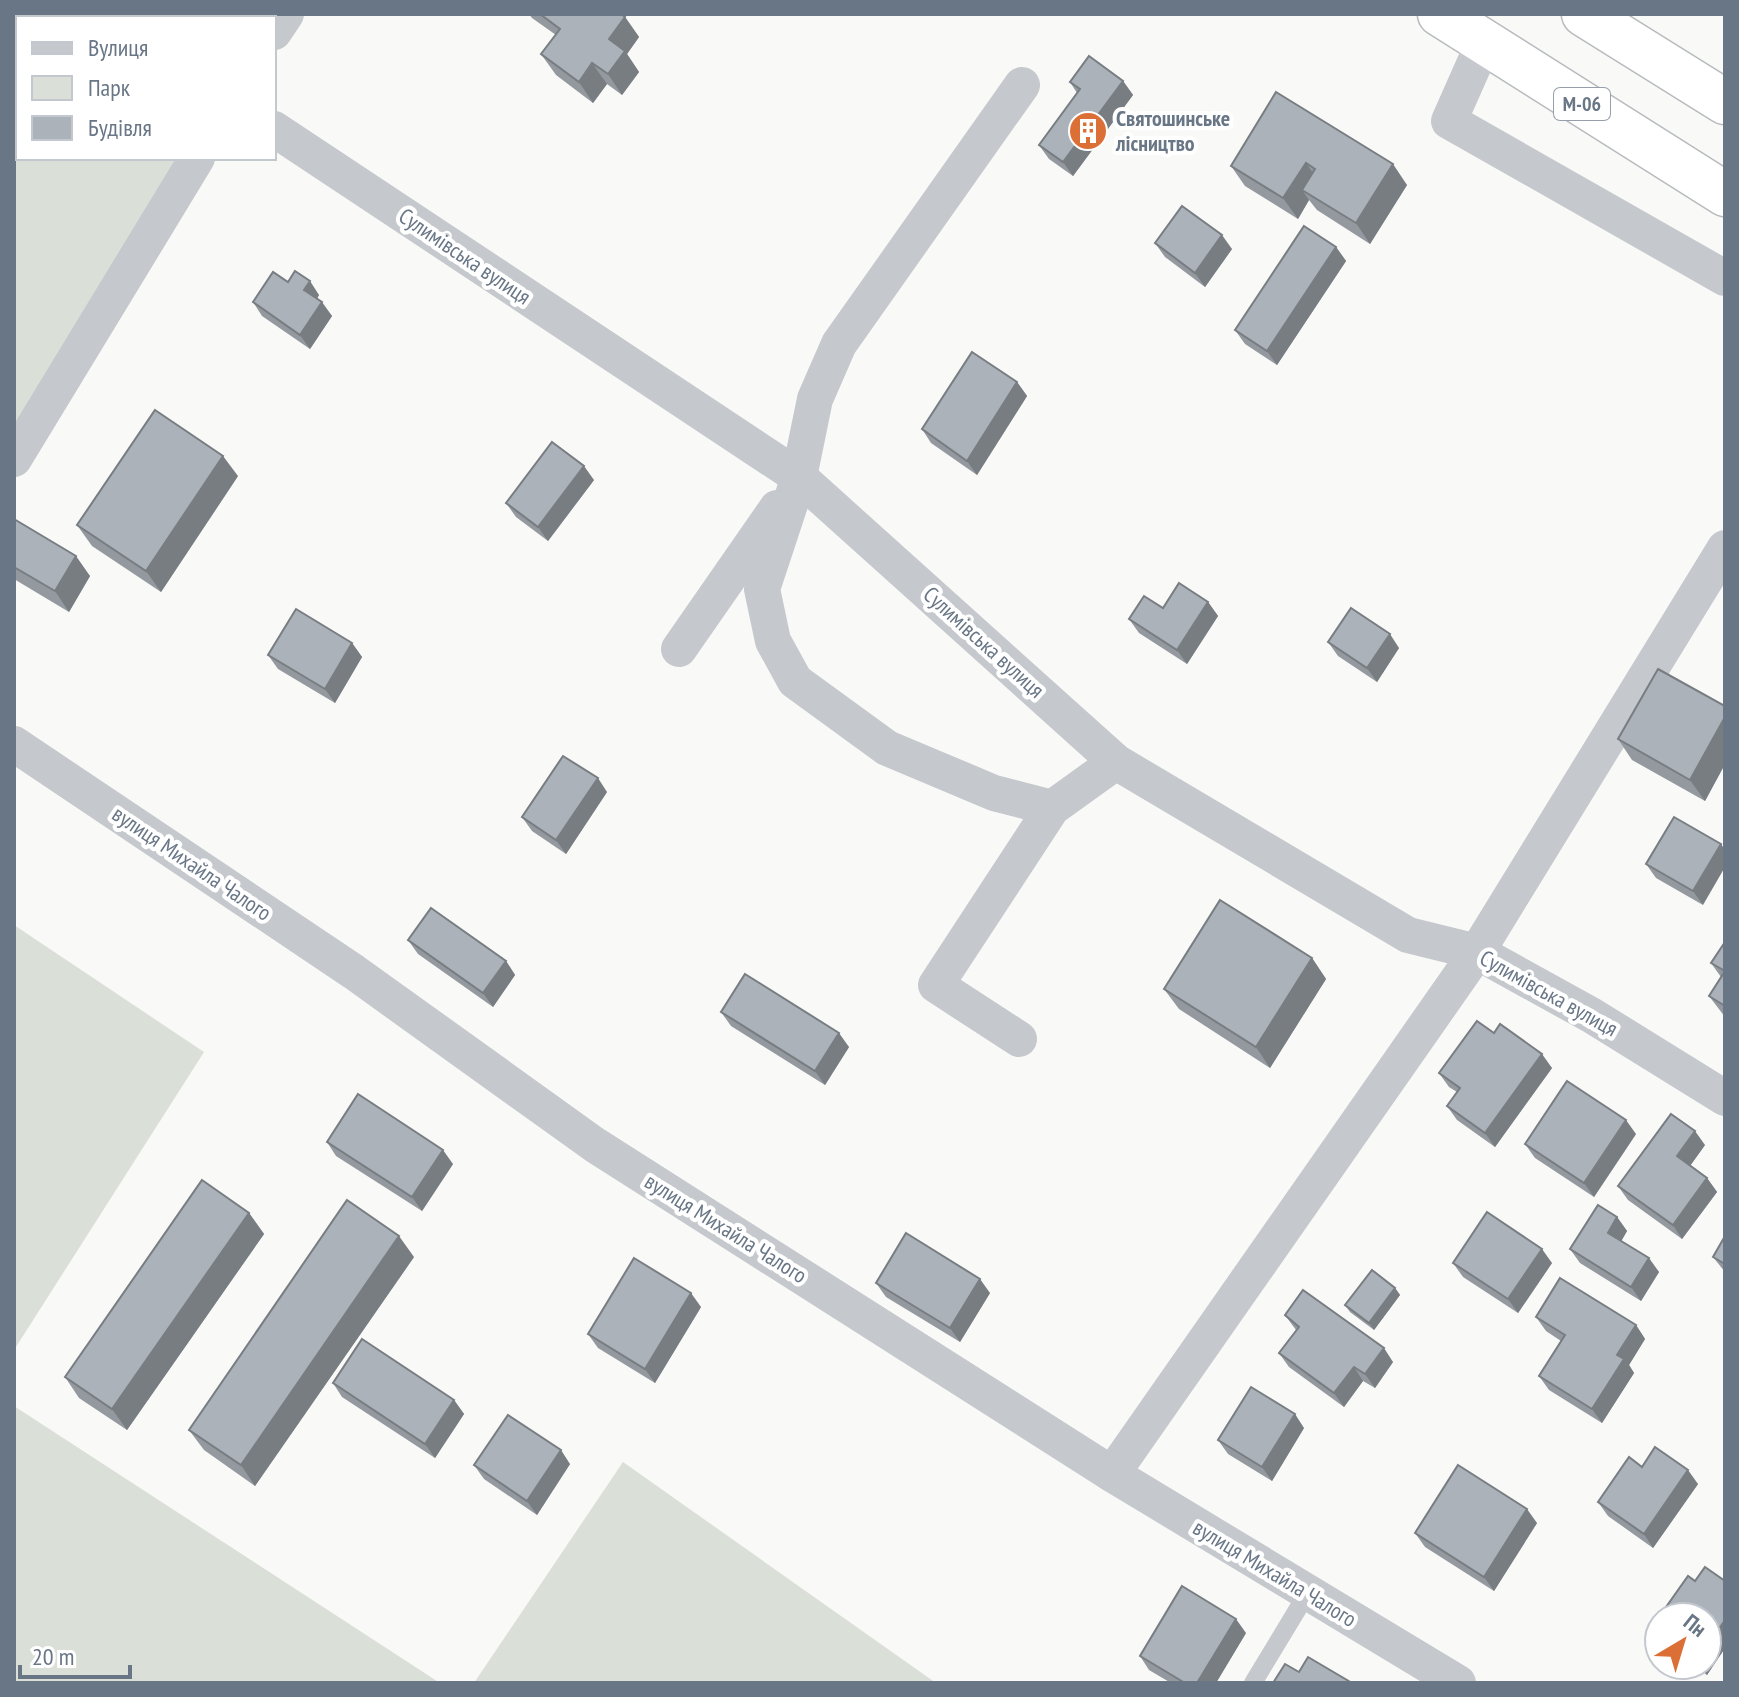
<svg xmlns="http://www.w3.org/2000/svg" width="1739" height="1697" font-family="'PT Sans Narrow',sans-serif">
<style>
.green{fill:#dae0d8}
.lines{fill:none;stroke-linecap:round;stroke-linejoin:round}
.trunk-casing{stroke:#b8bbbe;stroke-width:47}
.service{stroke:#c5c8cc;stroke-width:18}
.minor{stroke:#c5c8cc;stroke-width:36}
.trunk{stroke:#fff;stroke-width:44}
.wall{fill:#93999f}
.shaded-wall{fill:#787d82}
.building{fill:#abb2b9;stroke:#787d82;stroke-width:2}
.labels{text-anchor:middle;stroke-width:8;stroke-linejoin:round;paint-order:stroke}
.shield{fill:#fff;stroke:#969faa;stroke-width:2}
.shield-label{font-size:20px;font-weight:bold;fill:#697686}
.poi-label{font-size:22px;font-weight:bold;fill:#697686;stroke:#fff;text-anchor:start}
.street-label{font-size:22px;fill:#697686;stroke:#fff}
</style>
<rect width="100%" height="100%" fill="#f9f9f7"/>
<g class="green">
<path d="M14,14H288L274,18H18V158H199L14,462Z"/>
<path d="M14,925L204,1052L14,1350Z"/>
<path d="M14,1406L440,1683H14Z"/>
<path d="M623,1462L936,1683H474Z"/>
</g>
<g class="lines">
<g class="trunk-casing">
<g id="trunk">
<path d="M1440,14L1725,194"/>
<path d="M1584,14L1725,102"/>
</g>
</g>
<path class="service" d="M1253,1683L1308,1592"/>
<g class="minor">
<path d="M274,32L286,14"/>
<path d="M1484,42L1449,121L1725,278"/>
<path d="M1022,85L839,344L815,399L799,477L762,589L773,641L795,681L887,748L994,793L1052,808"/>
<path d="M274,129L799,477L1116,762L1408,935L1477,952L1591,1015L1725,1098"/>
<path d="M14,459L197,158"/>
<path d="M679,649L777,508"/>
<path d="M14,744L354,972L595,1145L1112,1474L1458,1683"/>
<path d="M1019,1039L936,985L1052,808L1116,762"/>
<path d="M1112,1474L1477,952L1725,548"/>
</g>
<use href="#trunk" class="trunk"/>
</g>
<g class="wall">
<path d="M529,14H621L625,17L639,37L627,54L639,72L622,95L607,84L593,103L556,75L541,54L556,35L532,18Z"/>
<path d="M1123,81L1133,95L1073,176L1049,159L1039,145L1077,93L1070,82Z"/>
<path d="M1276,92L1407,185L1370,244L1317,210L1309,200L1298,219L1245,186L1231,166Z"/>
<path d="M1155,243L1232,249L1205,287L1165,257Z"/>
<path d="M1336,247L1346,261L1277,365L1245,344L1235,330Z"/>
<path d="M288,282L319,295L317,299L332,316L310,349L262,316L253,302Z"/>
<path d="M1017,382L1027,396L977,475L931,443L922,429Z"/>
<path d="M238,476L161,592L92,546L77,525Z"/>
<path d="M594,480L548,541L516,517L506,503Z"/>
<path d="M14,519L90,576L69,612L14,579Z"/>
<path d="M1208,602L1218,616L1187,664L1139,633L1129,619L1163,608Z"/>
<path d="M1328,642L1399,648L1377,682L1338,656Z"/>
<path d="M352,643L362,657L335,703L278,669L268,655Z"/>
<path d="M1725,706V764L1705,801L1632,760L1618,739Z"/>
<path d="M607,792L566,854L532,831L522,817Z"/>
<path d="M1674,817L1703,905L1656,878L1646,864Z"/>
<path d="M408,940L506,961L515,975L493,1007L418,954Z"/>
<path d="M1725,942V1017L1709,996L1721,977L1711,963Z"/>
<path d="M1312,958L1326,979L1270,1068L1179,1009L1164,989Z"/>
<path d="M721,1012L849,1047L825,1085L731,1026Z"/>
<path d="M1494,1033L1552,1068L1495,1147L1457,1120L1447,1106L1457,1092L1449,1087L1439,1073Z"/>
<path d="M1636,1134L1594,1197L1535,1158L1525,1144Z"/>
<path d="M327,1142L453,1164L422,1211L336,1156Z"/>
<path d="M1705,1145L1690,1166L1707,1178L1717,1192L1682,1239L1628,1200L1618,1186Z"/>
<path d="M249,1213L264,1234L127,1430L79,1398L65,1377Z"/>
<path d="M1617,1217L1627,1231L1621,1241L1659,1272L1641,1301L1580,1263L1570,1249Z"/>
<path d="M1725,1236V1272L1713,1257Z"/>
<path d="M414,1257L255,1486L204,1450L189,1430Z"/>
<path d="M1453,1263H1552L1518,1313L1463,1277Z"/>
<path d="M876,1283L990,1293L960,1342L886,1297Z"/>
<path d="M1395,1288L1400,1295L1374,1330L1350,1312L1345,1305Z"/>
<path d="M701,1307L655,1383L598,1348L588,1334Z"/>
<path d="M1285,1315L1393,1362L1375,1388L1363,1381L1344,1407L1289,1367L1279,1353L1296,1330Z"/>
<path d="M1536,1317L1636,1325L1645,1339L1629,1365L1634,1373L1602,1423L1549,1390L1539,1376L1561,1341L1546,1331Z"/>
<path d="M333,1383L454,1400L464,1414L435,1458L342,1397Z"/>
<path d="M1304,1428L1272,1481L1228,1454L1218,1440Z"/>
<path d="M570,1464L537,1515L484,1479L474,1465Z"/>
<path d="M1642,1467L1698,1484L1653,1548L1608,1516L1598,1502Z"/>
<path d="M1537,1523L1494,1591L1425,1547L1415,1533Z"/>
<path d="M1695,1581H1725V1648L1707,1675L1693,1665H1707Z"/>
<path d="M1246,1633L1216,1683H1171L1149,1670L1140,1656Z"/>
</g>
<g class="shaded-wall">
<path d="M625,17L639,37L627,54L639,72L622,95L608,74L609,39Z"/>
<path d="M592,63L607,84L593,103L579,82Z"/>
<path d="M1123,81L1133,95L1073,176L1063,162Z"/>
<path d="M1306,163L1320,183L1302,190L1309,200L1298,219L1283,198Z"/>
<path d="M1393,164L1407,185L1370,244L1356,223Z"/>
<path d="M1222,235L1232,249L1205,287L1195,273Z"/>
<path d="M1336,247L1346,261L1277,365L1267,351Z"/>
<path d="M310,281L319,295L313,304L304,290Z"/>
<path d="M322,302L332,316L310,349L300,335Z"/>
<path d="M1017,382L1027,396L977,475L967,461Z"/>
<path d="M223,456L238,476L161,592L146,571Z"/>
<path d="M584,466L594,480L548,541L538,527Z"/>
<path d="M76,556L90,576L69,612L55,591Z"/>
<path d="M1208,602L1218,616L1187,664L1177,650Z"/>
<path d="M1390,634L1399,648L1377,682L1367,668Z"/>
<path d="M352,643L362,657L335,703L325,689Z"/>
<path d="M1725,717V764L1705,801L1690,780Z"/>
<path d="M598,778L607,792L566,854L556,840Z"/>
<path d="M1721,844L1725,850V867L1703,905L1693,891Z"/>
<path d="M1312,958L1326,979L1270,1068L1256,1047Z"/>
<path d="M506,961L515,975L493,1007L483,993Z"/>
<path d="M839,1033L849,1047L825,1085L815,1071Z"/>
<path d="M1542,1054L1552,1068L1495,1147L1485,1133Z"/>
<path d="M1626,1120L1636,1134L1594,1197L1584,1183Z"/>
<path d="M1695,1131L1705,1145L1687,1170L1677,1156Z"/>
<path d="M443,1150L453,1164L422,1211L412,1197Z"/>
<path d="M1707,1178L1717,1192L1682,1239L1673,1225Z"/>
<path d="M249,1213L264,1234L127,1430L112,1409Z"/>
<path d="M1617,1217L1627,1231L1618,1247L1608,1233Z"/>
<path d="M399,1236L414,1257L255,1486L241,1465Z"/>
<path d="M1542,1249L1552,1263L1518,1313L1508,1299Z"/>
<path d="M1649,1258L1659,1272L1641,1301L1631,1287Z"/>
<path d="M980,1279L990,1293L960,1342L950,1328Z"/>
<path d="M1395,1288L1400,1295L1374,1330L1369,1323Z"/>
<path d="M691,1293L701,1307L655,1383L645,1369Z"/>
<path d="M1636,1325L1645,1339L1629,1365L1634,1373L1602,1423L1592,1409L1617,1355Z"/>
<path d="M1384,1348L1393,1362L1375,1388L1365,1374Z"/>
<path d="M1354,1367L1363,1381L1344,1407L1334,1393Z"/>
<path d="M454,1400L464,1414L435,1458L425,1444Z"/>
<path d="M1295,1414L1304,1428L1272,1481L1262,1467Z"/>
<path d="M561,1450L570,1464L537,1515L527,1501Z"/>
<path d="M1688,1470L1698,1484L1653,1548L1644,1534Z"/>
<path d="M1527,1509L1537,1523L1494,1591L1484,1577Z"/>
<path d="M1236,1619L1246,1633L1216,1683H1197Z"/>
<path d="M1725,1620V1648L1707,1675L1700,1665H1707V1646Z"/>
</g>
<g class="building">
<path d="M540,14H621L625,17L609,39L625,51L608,74L592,63L579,82L541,54L560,29Z"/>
<path d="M1089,56L1123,81L1063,162L1039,145L1080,89L1070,82Z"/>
<path d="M1276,92L1393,164L1356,223L1302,190L1315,169L1306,163L1283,198L1231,166Z"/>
<path d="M1182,206L1222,235L1195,273L1155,243Z"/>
<path d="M1304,226L1336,247L1267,351L1235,330Z"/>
<path d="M295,271L310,281L304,290L322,302L300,335L253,302L273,272L288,282Z"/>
<path d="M972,352L1017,382L967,461L922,429Z"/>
<path d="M155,410L223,456L146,571L77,525Z"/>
<path d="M552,442L584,466L538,527L506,503Z"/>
<path d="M14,519L76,556L55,591L14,567Z"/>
<path d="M1179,583L1208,602L1177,650L1129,619L1144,596L1163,608Z"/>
<path d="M1351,608L1390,634L1367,668L1328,642Z"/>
<path d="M296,609L352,643L325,689L268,655Z"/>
<path d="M1658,669L1725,706V717L1690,780L1618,739Z"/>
<path d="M563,756L598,778L556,840L522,817Z"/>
<path d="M1674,817L1721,844L1693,891L1646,864Z"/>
<path d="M1220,900L1312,958L1256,1047L1164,989Z"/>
<path d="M431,908L506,961L483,993L408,940Z"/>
<path d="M1725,942V1006L1709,996L1725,971L1711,963Z"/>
<path d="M745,974L839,1033L815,1071L721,1012Z"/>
<path d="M1477,1021L1494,1033L1500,1024L1542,1054L1485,1133L1447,1106L1460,1088L1439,1073Z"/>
<path d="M1567,1081L1626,1120L1584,1183L1525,1144Z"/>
<path d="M358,1094L443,1150L412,1197L327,1142Z"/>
<path d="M1671,1114L1695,1131L1677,1156L1707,1178L1673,1225L1618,1186Z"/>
<path d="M202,1180L249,1213L112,1409L65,1377Z"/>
<path d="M347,1200L399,1236L241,1465L189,1430Z"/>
<path d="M1598,1205L1617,1217L1608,1233L1649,1258L1631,1287L1570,1249Z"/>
<path d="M1487,1212L1542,1249L1508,1299L1453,1263Z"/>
<path d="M906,1233L980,1279L950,1328L876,1283Z"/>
<path d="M1725,1236V1264L1713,1257Z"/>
<path d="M634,1258L691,1293L645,1369L588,1334Z"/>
<path d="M1372,1270L1395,1288L1369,1323L1345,1305Z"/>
<path d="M1560,1278L1636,1325L1617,1355L1624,1359L1592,1409L1539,1376L1565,1335L1536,1317Z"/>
<path d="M1303,1290L1384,1348L1365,1374L1354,1367L1334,1393L1279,1353L1299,1327L1285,1315Z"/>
<path d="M362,1339L454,1400L425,1444L333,1383Z"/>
<path d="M1251,1387L1295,1414L1262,1467L1218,1440Z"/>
<path d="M508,1415L561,1450L527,1501L474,1465Z"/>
<path d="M1655,1447L1688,1470L1644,1534L1598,1502L1629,1457L1642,1467Z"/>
<path d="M1458,1465L1527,1509L1484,1577L1415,1533Z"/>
<path d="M1705,1567L1725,1581V1620L1707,1646V1617H1659L1688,1576L1695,1581Z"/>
<path d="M1182,1586L1236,1619L1197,1683H1185L1140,1656Z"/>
<path d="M1659,1618V1634L1651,1629Z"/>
<path d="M1308,1657L1352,1683H1273L1285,1664L1299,1672Z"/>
</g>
<defs>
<g id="building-disc" transform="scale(2)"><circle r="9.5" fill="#db6f35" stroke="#fff"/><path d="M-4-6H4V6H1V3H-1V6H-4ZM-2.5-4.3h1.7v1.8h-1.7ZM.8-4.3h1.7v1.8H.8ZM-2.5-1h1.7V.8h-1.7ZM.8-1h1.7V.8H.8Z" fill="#fff"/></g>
</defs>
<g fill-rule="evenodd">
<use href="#building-disc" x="1088" y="131"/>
</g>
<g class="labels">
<rect class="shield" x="1554" y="88" width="56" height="32" rx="6"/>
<g class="shield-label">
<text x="1582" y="111">М-06</text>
</g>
<g class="poi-label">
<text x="1116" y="126">Святошинське<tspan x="1116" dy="25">лісництво</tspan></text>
</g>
<g class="street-label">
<text transform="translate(465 256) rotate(34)" y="8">Сулимівська вулиця</text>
<text transform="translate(984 642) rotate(42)" y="8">Сулимівська вулиця</text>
<text transform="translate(192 863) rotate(34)" y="8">вулиця Михайла Чалого</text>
<text transform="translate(1549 993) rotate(29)" y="8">Сулимівська вулиця</text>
<text transform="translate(726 1228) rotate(32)" y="8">вулиця Михайла Чалого</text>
<text transform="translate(1275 1573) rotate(31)" y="8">вулиця Михайла Чалого</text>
</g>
</g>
<rect width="1739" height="1697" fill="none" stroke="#697686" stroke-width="32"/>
<rect x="16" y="16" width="260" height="144" fill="#ffffff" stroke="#c3c8cf" stroke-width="2"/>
<rect x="32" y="42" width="40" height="12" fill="#c5c8cc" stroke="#c3c8cf" stroke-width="2"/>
<text x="88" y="56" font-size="24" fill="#697686">Вулиця</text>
<rect x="32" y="76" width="40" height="24" fill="#dae0d8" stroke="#c3c8cf" stroke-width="2"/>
<text x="88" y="96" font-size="24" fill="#697686">Парк</text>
<rect x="32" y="116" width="40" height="24" fill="#abb2b9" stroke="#c3c8cf" stroke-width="2"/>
<text x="88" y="136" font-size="24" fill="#697686">Будівля</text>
<g transform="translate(1683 1641) rotate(38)"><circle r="38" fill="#ffffff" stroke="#c3c8cf" stroke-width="2"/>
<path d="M0-6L14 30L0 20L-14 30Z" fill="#db6f35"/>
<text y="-12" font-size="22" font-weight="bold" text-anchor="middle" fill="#697686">Пн</text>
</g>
<path d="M20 1665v12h110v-12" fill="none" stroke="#697686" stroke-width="4"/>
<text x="32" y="1665" font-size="24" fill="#697686" stroke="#ffffff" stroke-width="6" paint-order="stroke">20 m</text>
</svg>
